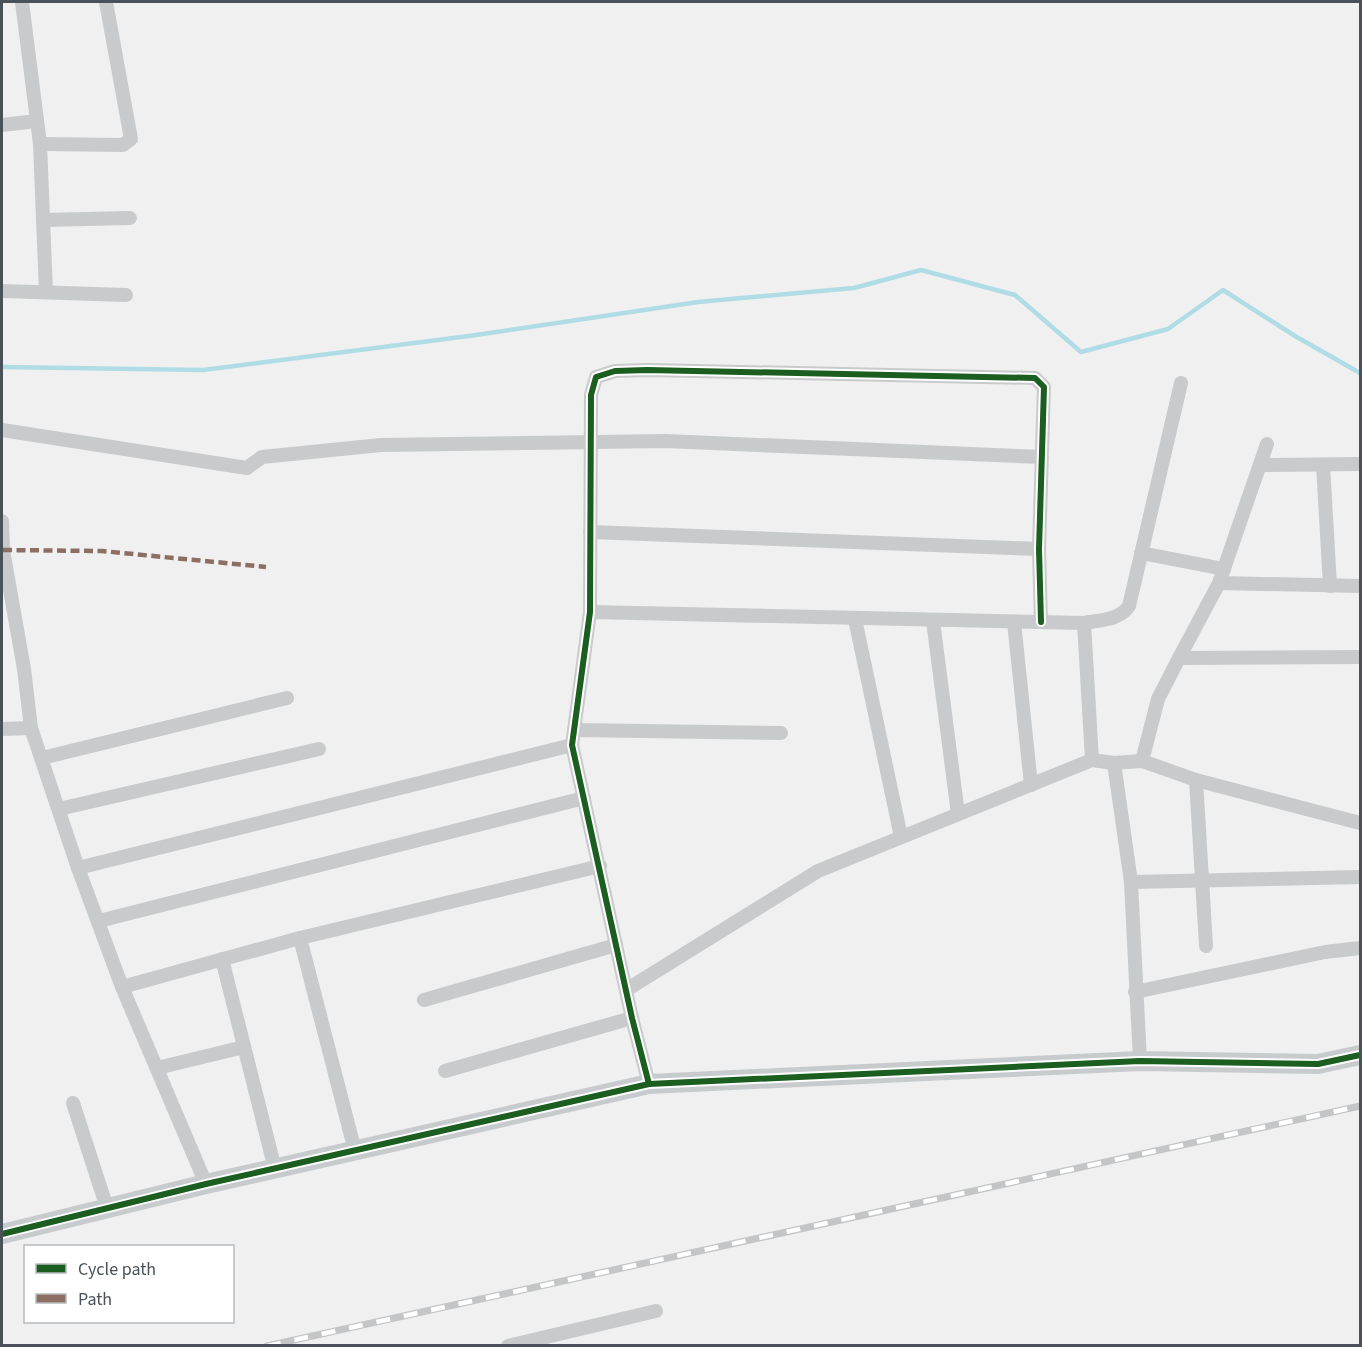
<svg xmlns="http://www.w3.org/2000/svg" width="1362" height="1347" font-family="'Source Sans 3',sans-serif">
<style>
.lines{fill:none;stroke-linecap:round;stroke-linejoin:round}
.stream{stroke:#b0dce6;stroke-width:4.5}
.street{stroke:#c8cacb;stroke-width:14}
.secondary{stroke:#c8cbcd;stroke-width:20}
.rail-casing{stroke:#c4c5c6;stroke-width:7}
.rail{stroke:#fff;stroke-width:4.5;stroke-dasharray:14;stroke-linecap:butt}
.quiet{stroke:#8d6e63;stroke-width:4.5;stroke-dasharray:9 4.5;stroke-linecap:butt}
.cycleway-casing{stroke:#fff;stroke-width:10}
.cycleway{stroke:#1b5e20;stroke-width:6}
</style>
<rect width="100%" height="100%" fill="#f0f0f0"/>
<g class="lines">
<path class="stream" d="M2,367L203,370L469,336L698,302L854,288L921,270L1015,295L1081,352L1168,329L1223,290L1295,336L1360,373"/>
<g class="street">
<path d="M22,2L40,144L46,292"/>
<path d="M2,125L37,121"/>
<path d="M40,144L123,145L131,139L106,2"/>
<path d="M43,220L130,218"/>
<path d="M2,291L126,295"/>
<path d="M2,430L247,468L262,457L381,445L665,441L1041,457"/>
<path d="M1261,465L1360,464"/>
<path d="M1323,465L1330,586"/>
<path d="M2,521L3,550L24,669L31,728L78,868L122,987L206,1184"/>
<path d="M590,532L1039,549"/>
<path d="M1141,553L1224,569"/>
<path d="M1219,583L1360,586"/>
<path d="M590,612L1084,623L1092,760"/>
<path d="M855,619L901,837"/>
<path d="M933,621L958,814"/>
<path d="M1014,622L1031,785"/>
<path d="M1084,623C1100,620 1120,620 1129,606L1181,383"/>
<path d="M1179,658L1219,583L1267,444"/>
<path d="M2,729L31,728"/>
<path d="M574,730L781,733"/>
<path d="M42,758L287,698"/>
<path d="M1142,761L1158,699L1179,658L1360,657"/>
<path d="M1114,763L1131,882L1140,1061"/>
<path d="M1196,780L1206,946"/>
<path d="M59,809L319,749"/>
<path d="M78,868L572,745"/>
<path d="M1131,882L1360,877"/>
<path d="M99,921L584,798"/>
<path d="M300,938L355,1151"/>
<path d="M222,959L275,1169"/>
<path d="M122,987L300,938L600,866"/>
<path d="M626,990L818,871L1092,760L1114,763L1142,761L1196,780L1360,823"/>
<path d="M1135,992L1325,952L1360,948"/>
<path d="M424,1000L616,945"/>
<path d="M157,1068L244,1047"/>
<path d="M445,1071L632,1018"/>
<path d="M649,1084L632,1018L572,745L590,612L591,395L596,377L615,371L647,370L1035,378L1044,387L1039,549L1041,622"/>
<path d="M73,1103L107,1208"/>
<path d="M508,1346L656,1311"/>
</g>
<path class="secondary" d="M2,1234L206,1184L649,1084L1140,1061L1318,1064L1360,1055"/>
<g class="rail-casing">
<path id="rail" d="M267,1346L1360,1106"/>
</g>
<use href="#rail" class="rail"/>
<path class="quiet" d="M3,550L102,551L266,567"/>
<g class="cycleway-casing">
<g id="cycleway">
<path d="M649,1084L632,1018L572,745L590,612L591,395L596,377L615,371L647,370L1035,378L1044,387L1039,549L1041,622"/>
<path d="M2,1234L206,1184L649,1084L1140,1061L1318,1064L1360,1055"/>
</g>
</g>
<use href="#cycleway" class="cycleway"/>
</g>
<rect width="1362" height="1347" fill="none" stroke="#49525a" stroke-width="6"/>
<rect x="24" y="1245" width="210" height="78" fill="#ffffff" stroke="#b6babd" stroke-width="1.5"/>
<rect x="36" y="1264" width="30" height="9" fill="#1b5e20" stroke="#b6babd" stroke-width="1.5"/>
<text x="78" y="1275" font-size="18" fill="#49525a">Cycle path</text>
<rect x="36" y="1294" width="30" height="9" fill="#8d6e63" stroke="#b6babd" stroke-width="1.5"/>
<text x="78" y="1305" font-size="18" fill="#49525a">Path</text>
</svg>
